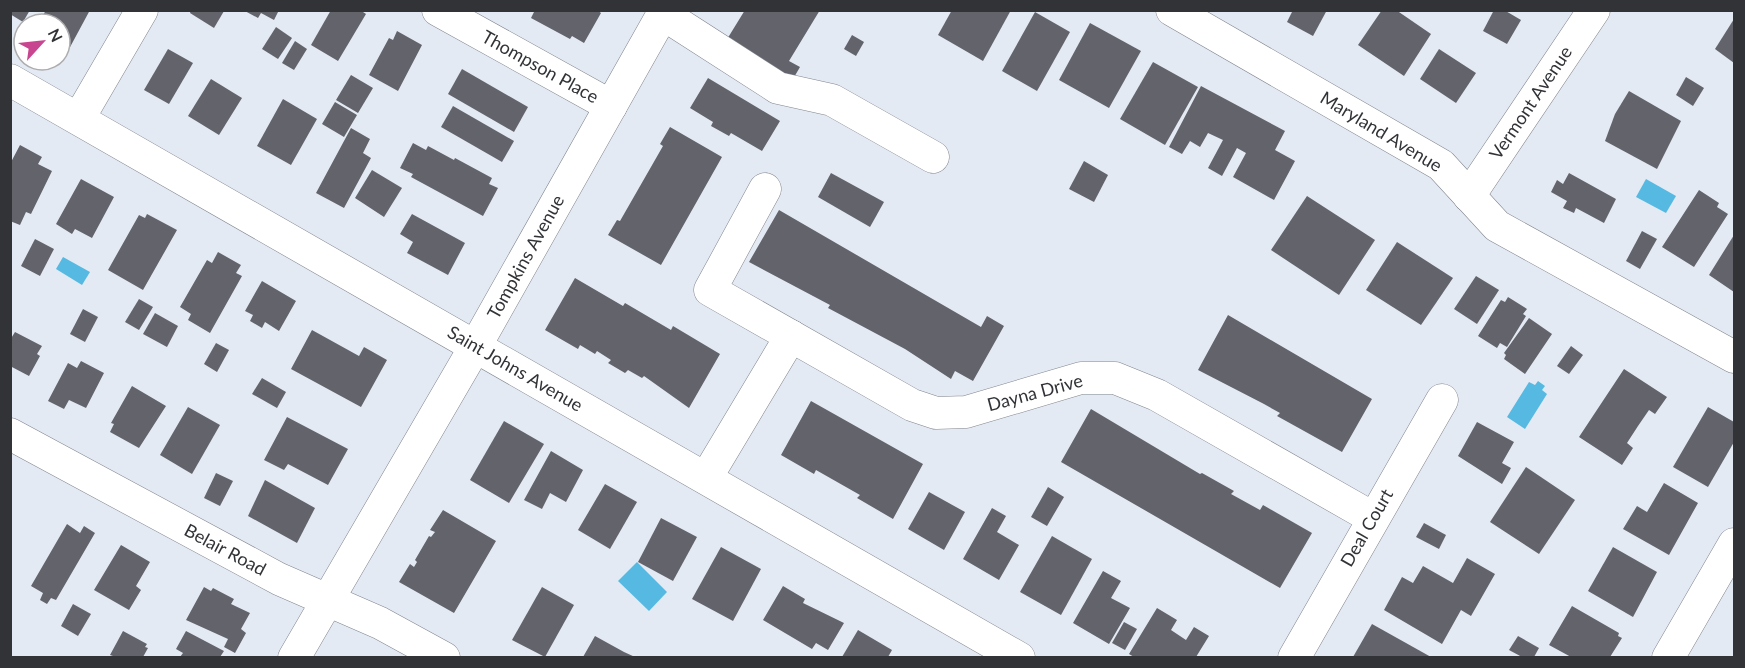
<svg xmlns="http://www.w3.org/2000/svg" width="1745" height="668" font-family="Lato,sans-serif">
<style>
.water{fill:#55b9e1}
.building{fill:#63636c}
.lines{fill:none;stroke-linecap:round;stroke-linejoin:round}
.minor-casing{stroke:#80868e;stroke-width:33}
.minor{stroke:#fff;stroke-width:32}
.labels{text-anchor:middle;stroke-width:6;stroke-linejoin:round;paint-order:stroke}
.street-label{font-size:18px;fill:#313337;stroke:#fff}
</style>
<rect width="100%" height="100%" fill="#e4eaf3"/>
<g class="water">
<path d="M1646,179L1676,196L1666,213L1636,197Z"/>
<path d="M63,257L90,272L82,285L56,269Z"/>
<path d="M1538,381L1545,386L1542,390L1547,394L1525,429L1507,417L1529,382L1535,385Z"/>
<path d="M637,562L667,592L649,611L618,581Z"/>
</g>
<g class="building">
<path d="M10,10H30L23,22L10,14Z"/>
<path d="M46,10H90L69,49L60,44V24H38Z"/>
<path d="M191,10H223L224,11L214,28L190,13Z"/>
<path d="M243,10H279L274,20L261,13L258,18Z"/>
<path d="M331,10H360L366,14L338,61L311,45Z"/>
<path d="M535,10H597L601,13L584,43L572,36L570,39L531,18Z"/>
<path d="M745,10H820L789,61L800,67L789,86L721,49Z"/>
<path d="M952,10H1011L983,61L938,35Z"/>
<path d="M1293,10H1327L1313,36L1287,22Z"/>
<path d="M1382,10H1396L1431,34L1404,76L1358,45Z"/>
<path d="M1494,10H1504L1521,20L1507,44L1483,31Z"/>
<path d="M1035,12L1070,32L1037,91L1002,71Z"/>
<path d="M1734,19V63L1715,49Z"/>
<path d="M1090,23L1141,51L1109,108L1059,80Z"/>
<path d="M276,27L292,38L278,59L262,49Z"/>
<path d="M397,31L422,45L398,91L369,75L389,38L393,40Z"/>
<path d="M852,35L864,42L856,56L844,49Z"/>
<path d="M295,41L307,49L294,70L282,63Z"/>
<path d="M168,49L193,63L169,104L144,90Z"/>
<path d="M1439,49L1476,73L1456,103L1420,79Z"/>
<path d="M1153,62L1198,87L1165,145L1120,119Z"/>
<path d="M462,69L528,107L514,132L448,94Z"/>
<path d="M351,75L373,88L358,113L336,100Z"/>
<path d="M1686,77L1704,88L1693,106L1676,95Z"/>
<path d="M708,78L780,121L762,151L731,133L729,136L711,126L713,122L690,108Z"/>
<path d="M211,79L242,98L219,135L188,116Z"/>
<path d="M1201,86L1285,131L1275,150L1295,161L1274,200L1233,177L1246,153L1237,148L1222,176L1208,168L1223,140L1208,133L1200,147L1190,141L1182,154L1169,147Z"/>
<path d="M1629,91L1681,121L1657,169L1605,141L1615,114Z"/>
<path d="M283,99L317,119L291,165L257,146Z"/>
<path d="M335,102L357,115L344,137L322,124Z"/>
<path d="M453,106L514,141L502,162L441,127Z"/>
<path d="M670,127L722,157L661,265L608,235L617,220L620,221L663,146L660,144Z"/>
<path d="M351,128L370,139L363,153L371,158L344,208L316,193Z"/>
<path d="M413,143L426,150L428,146L454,160L455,158L492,178L489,184L498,188L483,216L411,177L413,174L400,168Z"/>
<path d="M20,145L42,157L38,164L52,171L31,214L26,212L20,225L10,221V164Z"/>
<path d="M1084,161L1108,175L1094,202L1069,189Z"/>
<path d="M372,170L402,188L384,217L355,198Z"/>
<path d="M831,173L884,202L870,227L818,197Z"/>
<path d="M1569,173L1616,199L1604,223L1576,208L1574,213L1563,208L1567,201L1551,192L1557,180L1563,184Z"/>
<path d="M81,179L114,197L92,238L75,229L72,234L56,224Z"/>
<path d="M1699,190L1719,203L1717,207L1728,214L1694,267L1662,247Z"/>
<path d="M1307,196L1375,240L1339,295L1271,250Z"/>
<path d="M779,210L981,327L987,316L1004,326L973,381L955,371L951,379L905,349L828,308L830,305L749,262Z"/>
<path d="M147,214L177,230L143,290L108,270L139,215L145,218Z"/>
<path d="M412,214L465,243L448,275L407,253L413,242L400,234Z"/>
<path d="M1642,231L1657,239L1640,269L1626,261Z"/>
<path d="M1734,235V292L1709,275Z"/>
<path d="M35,239L54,249L40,276L21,266Z"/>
<path d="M1397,242L1453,278L1421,325L1366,290Z"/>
<path d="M218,252L241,265L236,273L242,276L210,333L188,320L191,314L180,307L207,260L212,263Z"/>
<path d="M1476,276L1499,290L1477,324L1454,309Z"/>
<path d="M575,278L623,306L625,303L671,330L673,326L720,354L689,408L644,376L642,378L628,370L625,373L608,363L611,360L597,351L595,354L580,345L578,349L545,330Z"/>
<path d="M262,281L296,301L279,331L265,322L262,328L250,321L253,315L245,311Z"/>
<path d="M1508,297L1527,309L1523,314L1526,316L1507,347L1500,343L1497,348L1478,336L1501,300L1505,302Z"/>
<path d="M139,299L153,307L139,330L125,322Z"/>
<path d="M83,309L98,317L85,342L70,334Z"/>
<path d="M155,313L178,326L167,347L143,334Z"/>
<path d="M1228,315L1372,399L1342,452L1277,416L1280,413L1264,404L1198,370Z"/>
<path d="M1529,318L1552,334L1525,374L1504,359L1506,355L1504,353Z"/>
<path d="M312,330L359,356L364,347L387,360L361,407L291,369Z"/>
<path d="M15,332L42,346L37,354L40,356L29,376L10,366V340Z"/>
<path d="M216,343L229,350L217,372L204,364Z"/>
<path d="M1571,346L1583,355L1569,374L1557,366Z"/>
<path d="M81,361L104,373L86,408L69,400L64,409L48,401L68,363L77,368Z"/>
<path d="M1624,369L1667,397L1655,414L1649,410L1638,426L1627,443L1633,448L1622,465L1579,437Z"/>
<path d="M262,378L286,392L277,408L252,394Z"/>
<path d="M132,386L166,406L139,448L110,432L114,424L111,423Z"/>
<path d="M811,401L923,464L893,519L857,498L860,495L816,470L814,474L781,455Z"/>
<path d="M188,407L220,425L192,474L160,455Z"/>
<path d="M1708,407L1734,422V442L1708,487L1673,467Z"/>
<path d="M1091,409L1200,474L1202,473L1234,491L1231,494L1260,510L1263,505L1312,533L1280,588L1061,462Z"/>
<path d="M287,417L348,449L328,485L288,464L284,470L264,460Z"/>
<path d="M504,421L544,444L509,503L470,480Z"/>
<path d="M1477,422L1514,442L1502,463L1511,468L1502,484L1458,456Z"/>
<path d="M551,451L583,470L566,502L550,493L542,509L524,500Z"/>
<path d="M1526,467L1575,500L1539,554L1490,522Z"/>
<path d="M216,473L233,481L220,506L204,498Z"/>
<path d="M265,480L315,508L297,543L248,516Z"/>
<path d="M1664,483L1698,503L1669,555L1623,529L1637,506L1647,512Z"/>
<path d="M605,484L637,502L610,549L578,530Z"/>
<path d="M1048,487L1064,497L1047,526L1031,517Z"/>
<path d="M929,492L965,512L944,550L908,529Z"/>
<path d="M992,508L1006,516L997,532L1019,545L999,580L963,559Z"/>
<path d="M443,510L496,541L454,613L399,582L410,564L414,567L417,562L415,560L429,536L431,537L435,532L430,530Z"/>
<path d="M661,518L697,537L673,581L638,562Z"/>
<path d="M1424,523L1446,535L1439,549L1416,537Z"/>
<path d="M67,524L80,533L84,526L95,533L56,600L51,598L47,604L40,600L43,593L31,586Z"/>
<path d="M1052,536L1092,559L1061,615L1020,592Z"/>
<path d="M121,545L150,562L136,586L141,590L129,610L94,590Z"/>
<path d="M721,547L761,569L733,621L692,599Z"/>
<path d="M1613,547L1657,572L1633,617L1588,591Z"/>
<path d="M1467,558L1495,574L1471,616L1461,610L1442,644L1384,610L1402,577L1413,583L1423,566L1453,583Z"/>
<path d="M1103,571L1121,581L1111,598L1130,608L1109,644L1073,623Z"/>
<path d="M783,586L805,599L803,603L844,623L828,650L816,643L812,649L763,620Z"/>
<path d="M204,587L211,591L213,588L234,599L231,604L250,613L241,629L246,633L235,653L224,647L228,639L186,620Z"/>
<path d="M542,587L574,605L545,657L512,640Z"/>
<path d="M73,604L91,614L78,636L61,626Z"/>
<path d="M1572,606L1619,633L1618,636L1622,638L1610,657H1571L1549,645Z"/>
<path d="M1157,608L1177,620L1171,630L1186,640L1194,627L1209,636L1196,657H1134L1129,654Z"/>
<path d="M1124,622L1137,629L1125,650L1112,643Z"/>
<path d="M1372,624L1431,657H1353Z"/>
<path d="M858,630L892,650L888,657H842Z"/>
<path d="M123,631L147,644L145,647L148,648L143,657H116L110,655Z"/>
<path d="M186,631L224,651L220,657H180L183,653L176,649Z"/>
<path d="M595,636L624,652L635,657H583Z"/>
<path d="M1518,636L1539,648L1534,657H1522L1509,650Z"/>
</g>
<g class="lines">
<g class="minor-casing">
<g id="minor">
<path d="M438,10L611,106"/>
<path d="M1172,10L1441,165L1497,226L1734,357"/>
<path d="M663,14L778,88L832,100L933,157"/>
<path d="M10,80L1019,658"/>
<path d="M79,118L142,10"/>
<path d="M765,189L710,290L912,405L936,413L966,412L1081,378H1115L1157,395L1373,518"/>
<path d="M1469,196L1594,10"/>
<path d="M10,434L279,579L380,623L444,658"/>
<path d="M706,478L791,336"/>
<path d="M294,658L475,347L665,10"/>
<path d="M1294,658L1442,400"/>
<path d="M1668,658L1734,544"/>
</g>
</g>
<use href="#minor" class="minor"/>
</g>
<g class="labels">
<g class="street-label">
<text transform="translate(540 67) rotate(29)" y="6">Thompson Place</text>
<text transform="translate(1531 103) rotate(-56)" y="6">Vermont Avenue</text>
<text transform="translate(1381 132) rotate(31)" y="6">Maryland Avenue</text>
<text transform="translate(526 257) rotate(-61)" y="6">Tompkins Avenue</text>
<text transform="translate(515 369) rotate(30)" y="6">Saint Johns Avenue</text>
<text transform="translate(1035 393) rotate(-15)" y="6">Dayna Drive</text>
<text transform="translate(1367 528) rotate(-60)" y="6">Deal Court</text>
<text transform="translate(225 550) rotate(28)" y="6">Belair Road</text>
</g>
</g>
<rect width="1745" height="668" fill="none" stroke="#313337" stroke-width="24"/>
<g transform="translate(42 42) rotate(63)"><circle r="28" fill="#ffffff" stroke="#adadaf" stroke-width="1.5"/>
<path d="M0-4.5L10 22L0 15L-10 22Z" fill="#c8468f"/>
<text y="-9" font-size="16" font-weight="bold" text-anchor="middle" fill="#313337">N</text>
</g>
</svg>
